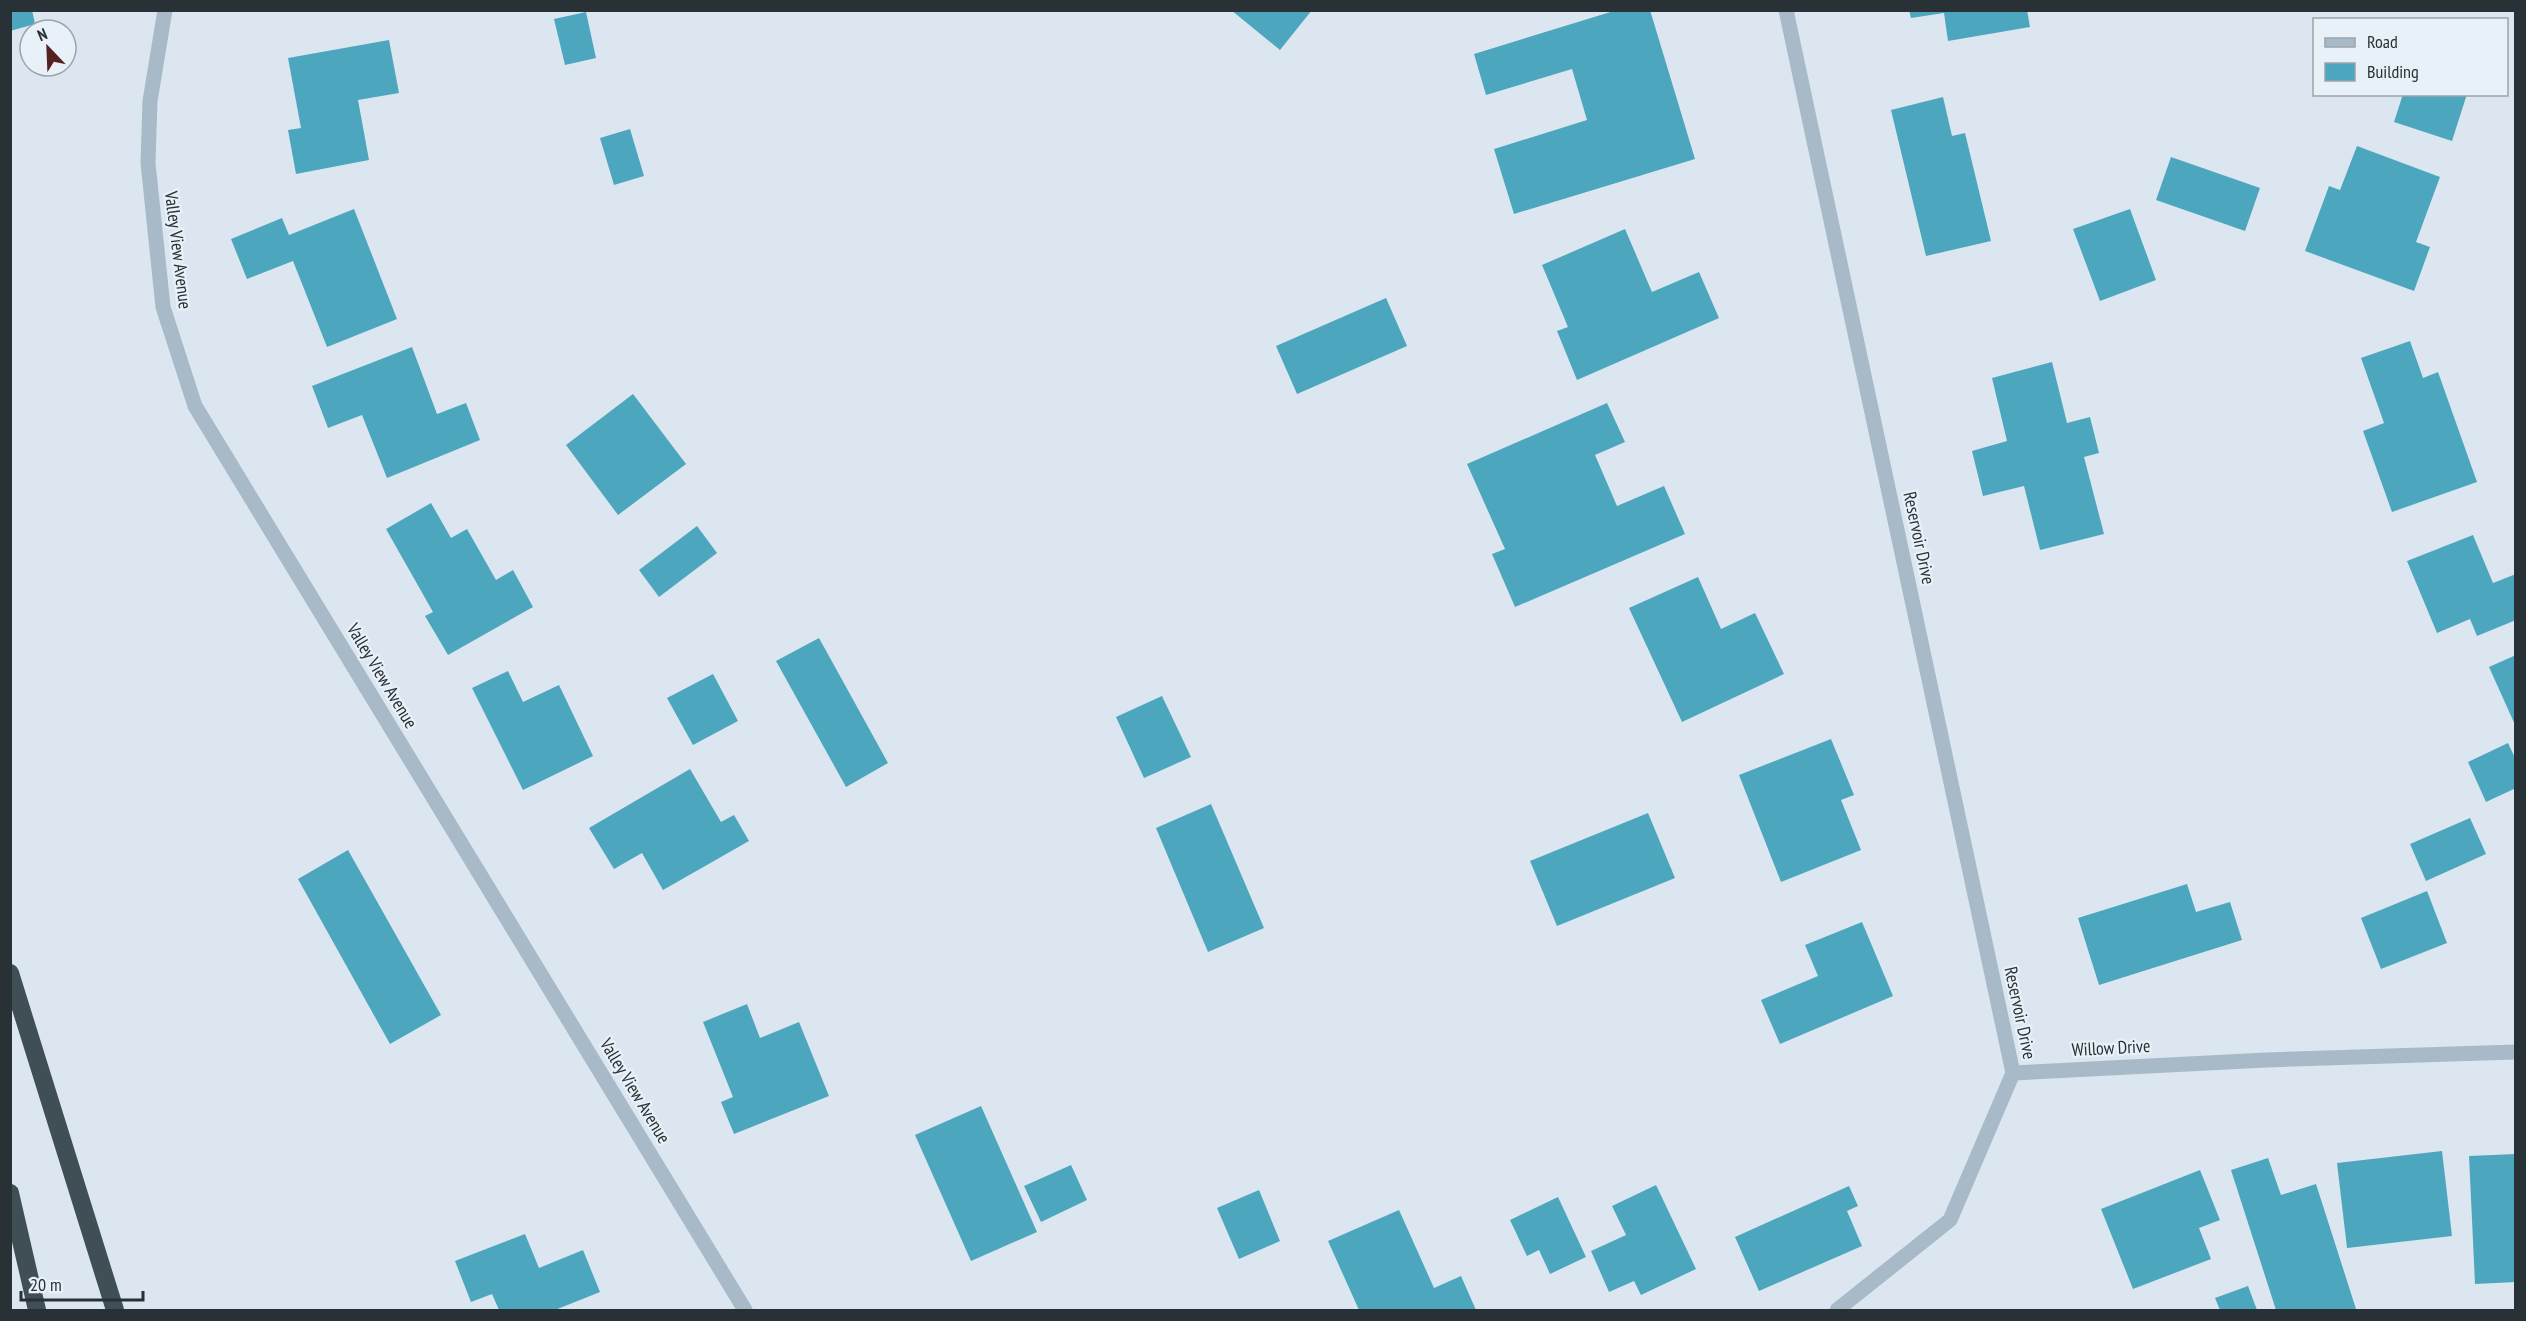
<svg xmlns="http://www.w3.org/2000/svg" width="2526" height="1321" font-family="'PT Sans Narrow',sans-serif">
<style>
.building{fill:#4ca7be}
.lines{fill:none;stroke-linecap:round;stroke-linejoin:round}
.street{stroke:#a8bac7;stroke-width:15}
.highway{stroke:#404f55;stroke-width:18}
.labels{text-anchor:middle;stroke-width:4.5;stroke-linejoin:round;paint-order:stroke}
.street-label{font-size:18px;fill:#283135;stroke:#e8f0f8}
</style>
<rect width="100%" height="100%" fill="#dce6f0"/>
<g class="building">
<path d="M10,10H32L35,24L10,31Z"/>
<path d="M1231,10H1312L1280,50Z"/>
<path d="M1617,10H1650L1695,159L1514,214L1494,149L1587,120L1572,69L1486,95L1474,54Z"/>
<path d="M1909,10H2027L2030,27L1948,41L1944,13L1911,18Z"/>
<path d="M586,12L596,58L565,65L554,19Z"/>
<path d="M389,40L399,93L358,100L369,160L296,174L288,130L301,128L288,58Z"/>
<path d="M2403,94H2467L2452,141L2394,122Z"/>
<path d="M1943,97L1952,136L1965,133L1991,241L1926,256L1891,110Z"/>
<path d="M630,129L644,176L614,185L600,138Z"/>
<path d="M2357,146L2440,177L2416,242L2430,247L2414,291L2305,251L2329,186L2340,190Z"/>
<path d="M2171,157L2260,188L2245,231L2156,200Z"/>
<path d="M354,209L397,319L327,347L293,261L247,279L231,239L282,218L289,235Z"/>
<path d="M2130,209L2156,280L2100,301L2073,229Z"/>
<path d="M1625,229L1652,292L1699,272L1719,318L1577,380L1557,331L1568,327L1542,265Z"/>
<path d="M1386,298L1407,346L1297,394L1276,346Z"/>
<path d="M2410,341L2423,378L2438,372L2477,482L2392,512L2363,431L2384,423L2361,358Z"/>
<path d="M412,347L437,414L466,403L480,440L387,478L362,415L328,428L312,386Z"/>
<path d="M2052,362L2067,423L2090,417L2099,453L2084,457L2104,534L2040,550L2024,486L1983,496L1972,451L2007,441L1992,378Z"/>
<path d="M633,394L686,464L618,515L566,445Z"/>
<path d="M1607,403L1625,442L1595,455L1617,506L1664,486L1685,534L1515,607L1492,554L1505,549L1467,464Z"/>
<path d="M431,503L451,538L467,529L496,580L513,570L533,607L448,655L425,616L433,612L386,529Z"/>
<path d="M697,526L717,553L659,597L639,570Z"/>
<path d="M2473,535L2493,583L2516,574V620L2477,636L2470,619L2437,633L2407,561Z"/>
<path d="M1698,577L1721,629L1755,613L1784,674L1682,722L1629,608Z"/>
<path d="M819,638L888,763L846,787L776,661Z"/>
<path d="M2516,655V727L2489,667Z"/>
<path d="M508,671L523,702L559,685L593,756L523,790L472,688Z"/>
<path d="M713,674L738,721L693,745L667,698Z"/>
<path d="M1162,696L1191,757L1144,778L1116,717Z"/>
<path d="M1831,739L1854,795L1841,800L1861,850L1781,882L1739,775Z"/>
<path d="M2508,743L2516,760V788L2486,802L2468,762Z"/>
<path d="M690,769L721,822L734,815L749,841L663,890L642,853L614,869L589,828Z"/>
<path d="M1211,804L1264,928L1208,952L1156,828Z"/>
<path d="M1648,813L1675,878L1557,926L1530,861Z"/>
<path d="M2470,818L2486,854L2426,881L2410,844Z"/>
<path d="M348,850L441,1015L390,1044L298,879Z"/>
<path d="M2187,884L2196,912L2230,902L2242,940L2099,985L2078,918Z"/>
<path d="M2427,891L2447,943L2381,969L2361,918Z"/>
<path d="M1862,922L1893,996L1780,1044L1761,1000L1818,976L1805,945Z"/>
<path d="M747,1004L760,1038L799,1022L829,1096L734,1134L721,1102L733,1097L703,1022Z"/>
<path d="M981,1106L1037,1232L971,1261L915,1135Z"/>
<path d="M2442,1151L2452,1236L2347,1248L2337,1163Z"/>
<path d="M2516,1154V1282L2475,1284L2469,1156Z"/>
<path d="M2268,1158L2281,1195L2316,1184L2356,1309L2276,1310L2231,1170Z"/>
<path d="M1071,1165L1087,1200L1041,1222L1024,1186Z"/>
<path d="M2200,1170L2220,1220L2199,1228L2211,1259L2133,1289L2101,1209Z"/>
<path d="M1656,1185L1696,1269L1641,1295L1634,1281L1609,1292L1591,1251L1626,1235L1612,1206Z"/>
<path d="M1849,1186L1858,1206L1847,1211L1862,1246L1759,1291L1735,1237Z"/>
<path d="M1259,1190L1280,1241L1239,1259L1217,1208Z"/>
<path d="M1558,1197L1586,1257L1550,1274L1539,1250L1527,1256L1510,1220Z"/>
<path d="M1399,1210L1434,1288L1461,1276L1476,1310H1359L1328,1241Z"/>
<path d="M525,1234L539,1268L583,1250L600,1292L555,1310H499L492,1294L471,1302L455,1261Z"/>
<path d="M2248,1286L2257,1310H2220L2215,1298Z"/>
</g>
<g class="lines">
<g class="street">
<path d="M165,10L150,101L148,163L163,307L195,406L745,1310"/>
<path d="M1786,10L2013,1073"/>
<path d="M2013,1073L2266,1060L2516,1052"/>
<path d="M1837,1310L1950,1220L2013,1073"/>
</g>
<g class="highway">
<path d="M10,973L115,1310"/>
<path d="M10,1193L37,1310"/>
</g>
</g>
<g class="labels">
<g class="street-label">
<text transform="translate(178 250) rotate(83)" y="6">Valley View Avenue</text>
<text transform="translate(1919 538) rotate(78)" y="6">Reservoir Drive</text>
<text transform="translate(382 676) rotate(59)" y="6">Valley View Avenue</text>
<text transform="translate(2020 1013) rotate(78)" y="6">Reservoir Drive</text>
<text transform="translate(2111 1048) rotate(-3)" y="6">Willow Drive</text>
<text transform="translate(635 1091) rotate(59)" y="6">Valley View Avenue</text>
</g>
</g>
<rect width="2526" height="1321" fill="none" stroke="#283135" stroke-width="24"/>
<rect x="2313" y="18" width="195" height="78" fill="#e8f0f8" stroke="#9ba4aa" stroke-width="1.5"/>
<rect x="2325" y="38" width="30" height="9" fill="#a8bac7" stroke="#9ba4aa" stroke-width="1.5"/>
<text x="2367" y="48" font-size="18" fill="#283135">Road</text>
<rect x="2325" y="63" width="30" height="18" fill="#4ca7be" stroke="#9ba4aa" stroke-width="1.5"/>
<text x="2367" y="78" font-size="18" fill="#283135">Building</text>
<g transform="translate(48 48) rotate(337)"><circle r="28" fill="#e8f0f8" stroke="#9ba4aa" stroke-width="1.5"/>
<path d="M0-4.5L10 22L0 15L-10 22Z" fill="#542220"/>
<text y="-9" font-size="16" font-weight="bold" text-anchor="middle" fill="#283135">N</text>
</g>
<path d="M21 1291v9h122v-9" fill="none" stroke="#283135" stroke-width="3"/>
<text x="30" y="1291" font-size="18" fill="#283135" stroke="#e8f0f8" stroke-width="4.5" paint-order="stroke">20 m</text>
</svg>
